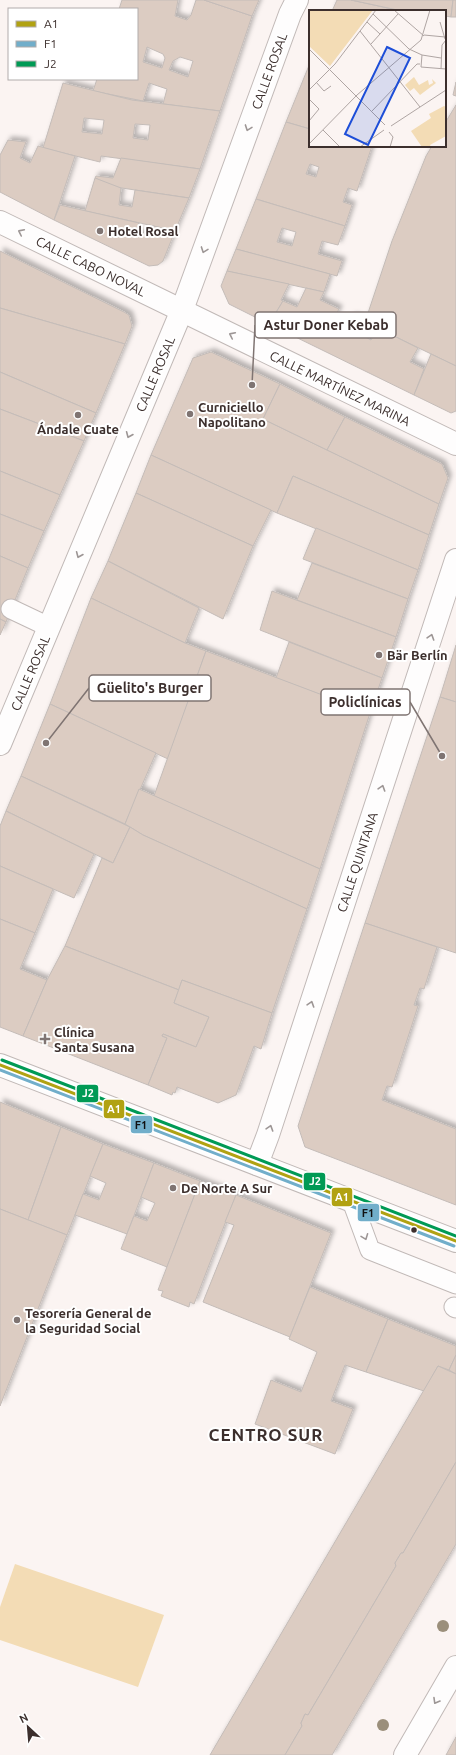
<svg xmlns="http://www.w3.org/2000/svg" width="456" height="1755" font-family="Ubuntu,sans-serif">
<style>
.green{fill:#f3dcb5}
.building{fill:#dcccc2;stroke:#c4bcb8;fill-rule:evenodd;filter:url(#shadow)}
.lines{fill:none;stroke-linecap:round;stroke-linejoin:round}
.lane-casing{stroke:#c1b9b7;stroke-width:21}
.street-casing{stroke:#c1b9b7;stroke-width:24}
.lane{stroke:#fefdfd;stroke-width:19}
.street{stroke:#fefdfd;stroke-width:22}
.bus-1-casing{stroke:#fff;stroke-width:6}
.bus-2-casing{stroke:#fff;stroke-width:6}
.bus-3-casing{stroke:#fff;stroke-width:6}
.bus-1{stroke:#b1a212;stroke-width:3}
.bus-2{stroke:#71aeca;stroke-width:3}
.bus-3{stroke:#009a55;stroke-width:3}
.tree{fill:#9b8f7b}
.oneway{stroke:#9d9695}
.poi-dot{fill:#7f7472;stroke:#fff;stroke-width:1.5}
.bus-dot{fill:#3c2f2d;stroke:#fff;stroke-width:1.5}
.labels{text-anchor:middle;stroke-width:4;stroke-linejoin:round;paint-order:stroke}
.street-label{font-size:13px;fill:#3c2f2d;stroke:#fff}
.poi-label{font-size:13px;font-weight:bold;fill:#3c2f2d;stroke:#fff;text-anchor:start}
.district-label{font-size:17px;font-weight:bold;letter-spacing:1px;fill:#3c2f2d;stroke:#fff}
.inset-road{fill:none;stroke:#afa5a3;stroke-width:1}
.view{fill:#1d4ed8;fill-opacity:0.15;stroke:#1d4ed8;stroke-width:2}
.inset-edge{fill:none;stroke:#3c2f2d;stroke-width:2}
.leader{fill:none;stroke:#7f7472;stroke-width:1.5}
.callout-dot{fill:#7f7472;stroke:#fff;stroke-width:1.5}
.callout{fill:#fff;stroke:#7f7472;stroke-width:1.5}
.callout-label{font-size:14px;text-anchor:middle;font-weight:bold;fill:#3c2f2d}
.line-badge{stroke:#fff;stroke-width:1.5}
.badge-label{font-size:11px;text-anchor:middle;font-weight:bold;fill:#fff}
.pale-badge-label{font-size:11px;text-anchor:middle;font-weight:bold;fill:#111}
</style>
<defs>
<filter id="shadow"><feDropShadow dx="3.5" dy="-3.5" stdDeviation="2" flood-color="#0004"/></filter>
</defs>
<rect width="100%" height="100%" fill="#fbf4f2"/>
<path class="green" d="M15,1564L164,1615L138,1687L0,1640V1607Z"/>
<g class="building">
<path d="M122,0H178L175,16L187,20L191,15L196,0H204L252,16L220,111L163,104L167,89L149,83L143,101L93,91L97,79H137V9H119ZM147,47L163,54L165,58L162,68L143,62ZM180,57L193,61L188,77L169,70L173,61Z"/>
<path d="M204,0H259L252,16Z"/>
<path d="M337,0H351L402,11H332Z"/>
<path d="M351,0H453L451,17L445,16V11H402Z"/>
<path d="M453,0H456V17H451Z"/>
<path d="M310,63V129L286,122Z"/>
<path d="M456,82V96L453,95Z"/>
<path d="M63,83L132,100L220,111L200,169L101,156L100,162L43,148ZM84,118L104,120L102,134L82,132ZM135,124L150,125L148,140L133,138Z"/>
<path d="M456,105V366L365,322L392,241L426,156L432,146H445V123Z"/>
<path d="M286,122L310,129V146H372L357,191L348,188L343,202L352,205L345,226L256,199ZM310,164L319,167L316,177L306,174Z"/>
<path d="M8,140L26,142L20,158L30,163L38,146L75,156L54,220L0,192V155Z"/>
<path d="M121,158L200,169L189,198L115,187L95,178L96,176L113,178Z"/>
<path d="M95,178L121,188L119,205L132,207L135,190L189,198L175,231L149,225L85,211Z"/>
<path d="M256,199L345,226L338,245L322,241L318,254L342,261L337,276L236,249ZM282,228L296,232L292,246L277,242Z"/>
<path d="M60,205L139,223L136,231L144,235L149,225L175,231L163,261L158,265L149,266L54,220Z"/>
<path d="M236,249L330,274L324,292L227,271Z"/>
<path d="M0,251L124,312L129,315L132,326L125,344L0,308Z"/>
<path d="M227,271L289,284L281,300L283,301L269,324L229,304L221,286Z"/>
<path d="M306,288L324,292L320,300L339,309L332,322L346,329L353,316L365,322L358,333L371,340L378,328L418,348L410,362L424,369L414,395L269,324L283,301L297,307Z"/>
<path d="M0,308L125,344L96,413L0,372Z"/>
<path d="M211,352L280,384L263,419L439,504L429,535L293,476L277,513L151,455L193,358Z"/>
<path d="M431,354L456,366V411L451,413L414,395Z"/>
<path d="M0,372L96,413L84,441L0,409Z"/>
<path d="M280,384L345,417L327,450L263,419Z"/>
<path d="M0,409L84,441L60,495L0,471Z"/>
<path d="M345,417L442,464L448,478L439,504L327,450Z"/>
<path d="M151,455L271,510L253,546L136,493Z"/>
<path d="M0,471L60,495L44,531L0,514Z"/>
<path d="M293,476L429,535L418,570L277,513Z"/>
<path d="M136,493L253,546L223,619L108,561Z"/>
<path d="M0,514L44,531L28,568L0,556Z"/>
<path d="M316,528L418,570L408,599L303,559Z"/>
<path d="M0,556L28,568L6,622L0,619Z"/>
<path d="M108,561L199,608L185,643L91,598Z"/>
<path d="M312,563L408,599L396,637L297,600Z"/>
<path d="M272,591L396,637L382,678L260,630Z"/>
<path d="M91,598L185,643L206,651L168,759L50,704Z"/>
<path d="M0,619L6,622L0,635Z"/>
<path d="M289,642L382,678L370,713L276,678Z"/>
<path d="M456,645V702L440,697Z"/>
<path d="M206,651L370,713L320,869L154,796Z"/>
<path d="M440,697L456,702V953L365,923Z"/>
<path d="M50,704L156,753L125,824L21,776Z"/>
<path d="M21,776L130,827L113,863L6,811Z"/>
<path d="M139,789L320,869L307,909L143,835L125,824Z"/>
<path d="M6,811L94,854L74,898L0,866V826Z"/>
<path d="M130,827L143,835L307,909L272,1013L182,980L179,990L65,946L102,858L113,863Z"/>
<path d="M0,866L53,889L35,933L0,919Z"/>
<path d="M0,919L35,933L20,969L47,980L23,1036L0,1027Z"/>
<path d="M365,923L437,947L424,989L420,988L414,1005L418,1006L392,1087L387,1086L382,1100L456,1129V1205L305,1147L298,1126Z"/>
<path d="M65,946L179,990L174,1003L209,1017L196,1047L163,1034L162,1036L167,1038L148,1085L23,1036L47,980Z"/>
<path d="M182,980L272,1013L261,1049L254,1046L236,1095L218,1103L177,1087L175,1093L173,1092L172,1095L148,1085L167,1038L162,1036L163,1034L196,1047L209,1017L174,1003Z"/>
<path d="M0,1102L61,1127L28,1220L0,1209Z"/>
<path d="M61,1127L103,1144L67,1235L28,1220Z"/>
<path d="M103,1144L154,1163L127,1234L75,1215L83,1194L99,1200L106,1183L90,1176Z"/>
<path d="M154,1163L200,1181L167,1267L121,1249L134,1216L147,1221L155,1203L141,1197Z"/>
<path d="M200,1181L236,1195L194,1304L190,1302L189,1307L161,1296L163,1291L158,1290Z"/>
<path d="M236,1195L331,1233L290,1337L203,1302L234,1225L225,1222Z"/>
<path d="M0,1209L67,1235L0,1406Z"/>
<path d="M310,1287L388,1319L366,1372L345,1365L331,1401L353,1409L335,1454L255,1424L271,1380L301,1392L317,1352L289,1339Z"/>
<path d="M388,1319L456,1346V1355L449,1370L438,1366L424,1391L366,1372Z"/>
<path d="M456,1355V1374L449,1370Z"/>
<path d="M438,1366L456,1374V1462L403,1553H401L395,1563L396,1566L308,1715L305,1714L301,1723L302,1726L285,1755H210Z"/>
<path d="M456,1462V1544L332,1755H285L302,1726L301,1723L305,1714L308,1715L396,1566L395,1563L401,1553H403Z"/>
<path d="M456,1737V1755H446Z"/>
</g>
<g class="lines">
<g class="lane-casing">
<g id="lane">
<path d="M11,609L49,627"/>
<path d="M352,1201L370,1250L456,1284"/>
<path d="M454,1307L456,1308"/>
</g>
</g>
<g class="street-casing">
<g id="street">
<path d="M0,222L456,444"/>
<path d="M0,744L182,310L290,14L297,0"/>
<path d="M0,1065L456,1241"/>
<path d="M257,1164L268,1135L456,560"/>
<path d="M405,1755L456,1667"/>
</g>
</g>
<use href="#lane" class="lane"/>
<use href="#street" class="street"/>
<g class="bus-1-casing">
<path id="bus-1" d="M0,1065L456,1241"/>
</g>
<g class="bus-2-casing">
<path id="bus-2" d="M0,1070L454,1246"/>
</g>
<g class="bus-3-casing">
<path id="bus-3" d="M2,1060L456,1236"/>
</g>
<use href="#bus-1" class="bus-1"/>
<use href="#bus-2" class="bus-2"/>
<use href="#bus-3" class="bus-3"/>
</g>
<g class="tree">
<circle cx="443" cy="1626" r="6"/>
<circle cx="383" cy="1725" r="6"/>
</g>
<defs><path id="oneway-chevron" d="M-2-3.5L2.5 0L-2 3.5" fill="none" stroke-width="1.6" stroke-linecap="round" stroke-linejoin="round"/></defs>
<g class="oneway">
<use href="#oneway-chevron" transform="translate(248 128) rotate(110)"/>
<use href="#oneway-chevron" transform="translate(21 232) rotate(-154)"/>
<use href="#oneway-chevron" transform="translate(204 250) rotate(110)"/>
<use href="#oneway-chevron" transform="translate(232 335) rotate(-154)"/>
<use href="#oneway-chevron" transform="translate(129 435) rotate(113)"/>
<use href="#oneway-chevron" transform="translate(79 555) rotate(113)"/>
<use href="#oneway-chevron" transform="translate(431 637) rotate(-72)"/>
<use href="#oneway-chevron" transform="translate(382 788) rotate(-72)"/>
<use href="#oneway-chevron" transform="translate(311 1004) rotate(-72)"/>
<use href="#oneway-chevron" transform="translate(270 1128) rotate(-72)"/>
<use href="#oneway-chevron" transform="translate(365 1237) rotate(69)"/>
<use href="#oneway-chevron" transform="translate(436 1701) rotate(120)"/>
</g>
<g class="poi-dot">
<circle cx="100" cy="231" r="4"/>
<circle cx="190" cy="414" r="4"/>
<circle cx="78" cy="415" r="4"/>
<circle cx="379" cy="655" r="4"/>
<path d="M43 1033h4v4h4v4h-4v4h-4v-4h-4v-4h4z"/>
<circle cx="173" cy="1188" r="4"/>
<circle cx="17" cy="1320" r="4"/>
</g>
<circle class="bus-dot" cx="414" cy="1230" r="3.5"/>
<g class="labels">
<g class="street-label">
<text transform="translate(269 71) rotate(-70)" y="5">CALLE ROSAL</text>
<text transform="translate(91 266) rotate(26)" y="5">CALLE CABO NOVAL</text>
<text transform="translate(155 374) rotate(-67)" y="5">CALLE ROSAL</text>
<text transform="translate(340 388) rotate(26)" y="5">CALLE MARTÍNEZ MARINA</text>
<text transform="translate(30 673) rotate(-67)" y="5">CALLE ROSAL</text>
<text transform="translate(357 862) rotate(-72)" y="5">CALLE QUINTANA</text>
</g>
<g class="poi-label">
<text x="108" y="236">Hotel Rosal</text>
<text x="198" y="412">Curniciello<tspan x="198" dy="15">Napolitano</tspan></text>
<text x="78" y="434" text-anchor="middle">Ándale Cuate</text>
<text x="387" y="660">Bär Berlín</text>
<text x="54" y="1037">Clínica<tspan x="54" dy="15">Santa Susana</tspan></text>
<text x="181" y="1193">De Norte A Sur</text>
<text x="25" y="1318">Tesorería General de<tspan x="25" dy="15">la Seguridad Social</tspan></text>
</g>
<g class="district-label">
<text x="266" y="1441">CENTRO SUR</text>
</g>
</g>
<g transform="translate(309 10)">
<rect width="137" height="137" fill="#fbf4f2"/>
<path d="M0,0H64L21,56L0,36ZM105,67L110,75L119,70L120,75L124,73L123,69L127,73L111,85L105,78L101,81L96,75ZM135,96L137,97V126L121,135L122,137H113L102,121L122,108L120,104Z" fill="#f3dcb5"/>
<path class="inset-road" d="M85,0L115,26M64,4L100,39L113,45L132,48M58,12L71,24M131,12L136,29M51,21L111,97M115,25L136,27M62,34L89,4M0,39L76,115M113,45L112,57L137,59M132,59L133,35L137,30M7,72L15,81L22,76M0,80L26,54L67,0M0,89L10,99L0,111M63,101L108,54H111M82,116L137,80M14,120L31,137M80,122L84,127L81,137M0,134L48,85L112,30L121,0M51,137L75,120"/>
<path class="view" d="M78,37L101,48L59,135L36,124Z"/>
<rect width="137" height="137" class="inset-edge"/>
</g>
<path class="leader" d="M252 385L255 325M46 743L89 688M442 756L410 702"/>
<g class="callout-dot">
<circle cx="252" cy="385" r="4"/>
<circle cx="46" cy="743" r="4"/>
<circle cx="442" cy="756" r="4"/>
</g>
<g class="callout">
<rect x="255" y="312" width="141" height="26" rx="4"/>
<rect x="89" y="675" width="122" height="26" rx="4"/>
<rect x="321" y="689" width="89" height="26" rx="4"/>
</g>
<g class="callout-label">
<text x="326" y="330">Astur Doner Kebab</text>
<text x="150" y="693">Güelito's Burger</text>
<text x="365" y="707">Policlínicas</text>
</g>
<g class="line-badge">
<rect x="76" y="1084" width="23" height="19" rx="4" fill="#009a55"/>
<rect x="103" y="1099" width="22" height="20" rx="4" fill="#b1a212"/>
<rect x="130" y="1115" width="23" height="19" rx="4" fill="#71aeca"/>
<rect x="303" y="1172" width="23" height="19" rx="4" fill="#009a55"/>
<rect x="331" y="1187" width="22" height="20" rx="4" fill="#b1a212"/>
<rect x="357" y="1203" width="23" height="19" rx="4" fill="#71aeca"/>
</g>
<g class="badge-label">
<text x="88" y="1097">J2</text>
<text x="114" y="1113">A1</text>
<text x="315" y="1185">J2</text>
<text x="342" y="1201">A1</text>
</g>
<g class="pale-badge-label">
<text x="141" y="1129">F1</text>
<text x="368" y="1217">F1</text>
</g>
<rect x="8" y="8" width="130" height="72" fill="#ffffff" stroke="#b1acab"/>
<rect x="16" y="21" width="20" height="6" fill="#b1a212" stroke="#b1acab"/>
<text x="44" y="28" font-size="12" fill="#3c2f2d">A1</text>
<rect x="16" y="41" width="20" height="6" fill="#71aeca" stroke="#b1acab"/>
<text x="44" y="48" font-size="12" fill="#3c2f2d">F1</text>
<rect x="16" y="61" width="20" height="6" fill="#009a55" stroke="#b1acab"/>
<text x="44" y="68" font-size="12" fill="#3c2f2d">J2</text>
<g transform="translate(28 1727) rotate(334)" stroke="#ffffff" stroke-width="3" paint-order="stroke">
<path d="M0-3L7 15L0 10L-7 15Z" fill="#3c2f2d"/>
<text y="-6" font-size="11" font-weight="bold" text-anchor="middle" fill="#3c2f2d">N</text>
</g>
</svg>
